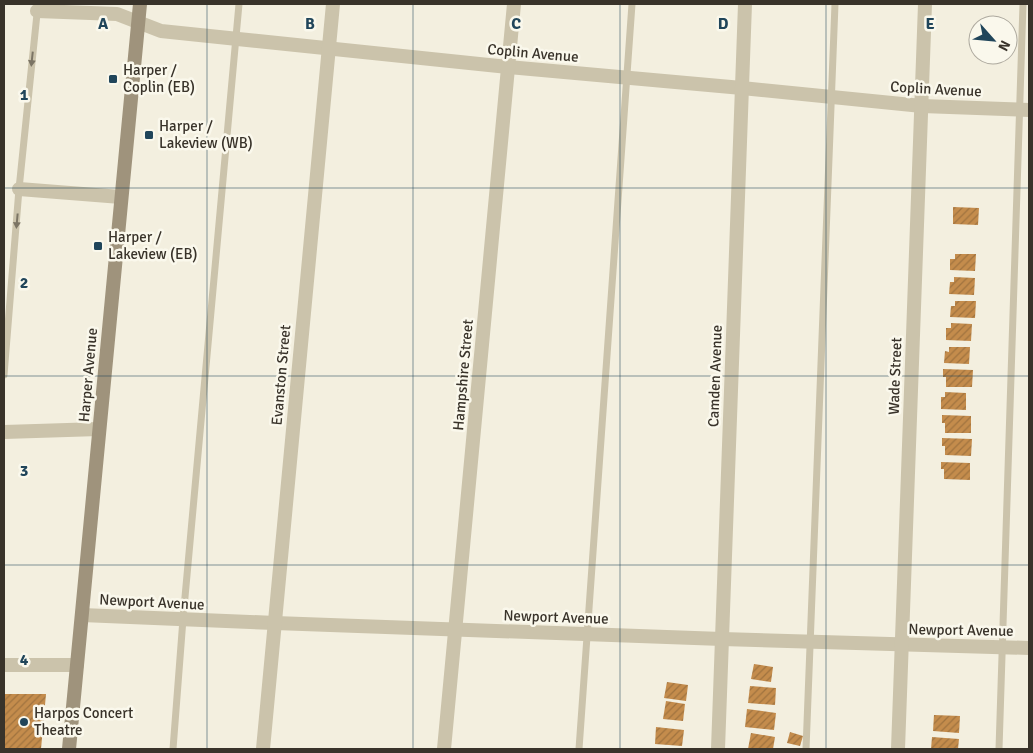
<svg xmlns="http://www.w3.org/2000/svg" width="1033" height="753" font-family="Signika,sans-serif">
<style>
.building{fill:url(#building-hatch)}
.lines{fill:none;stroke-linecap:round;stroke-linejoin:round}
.service{stroke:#cbc3ab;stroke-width:7}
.minor{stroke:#cbc3ab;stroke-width:14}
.secondary{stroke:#9f937c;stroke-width:14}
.oneway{fill:#7b7464}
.grid{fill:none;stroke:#20455a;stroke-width:1;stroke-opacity:0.55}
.poi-dot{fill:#20455a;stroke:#faf8ec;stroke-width:2}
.labels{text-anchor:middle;stroke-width:5;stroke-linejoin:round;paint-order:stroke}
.street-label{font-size:15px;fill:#39332a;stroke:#faf8ec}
.poi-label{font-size:15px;fill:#39332a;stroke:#faf8ec;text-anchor:start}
.grid-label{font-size:16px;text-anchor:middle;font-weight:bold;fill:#20455a;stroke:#faf8ec;stroke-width:5;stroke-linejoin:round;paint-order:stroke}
</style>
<defs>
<pattern id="building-hatch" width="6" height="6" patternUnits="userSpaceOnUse" patternTransform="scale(1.25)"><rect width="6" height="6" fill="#c48c4c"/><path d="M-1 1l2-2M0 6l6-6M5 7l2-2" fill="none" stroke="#a0733f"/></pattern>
</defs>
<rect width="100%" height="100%" fill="#f3efdf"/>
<g class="building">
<path d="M953,207L979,208L978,225L953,224Z"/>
<path d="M955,254H976L975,271L950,270V259H955Z"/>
<path d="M954,277L975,278L974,295L949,294L950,282H954Z"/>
<path d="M955,301H976L975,318L950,317L951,306H955Z"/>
<path d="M951,323L972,324L971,341L946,340V328H951Z"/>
<path d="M949,347H970L969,364L944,363L945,351L949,352Z"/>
<path d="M943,369L973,370L972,387H946V377H943Z"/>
<path d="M945,392L966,393V410L941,409V397H945Z"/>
<path d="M942,415L971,416V433H945V423H942Z"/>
<path d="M942,438L972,439L971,456L945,455V446H942Z"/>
<path d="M941,462L970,463V480L944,479V469H941Z"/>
<path d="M754,664L773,667L771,682L751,679Z"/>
<path d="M667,682L688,685L686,701L664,698Z"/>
<path d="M750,686L776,688L775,705L748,703Z"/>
<path d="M4,694H46L41,749H4Z"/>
<path d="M666,701L685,704L683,721L663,719Z"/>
<path d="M747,709L776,713L774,730L745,727Z"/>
<path d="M934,715L960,716L959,733L933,731Z"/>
<path d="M656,727L684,730L682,746L655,744Z"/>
<path d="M790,732L803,736L800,746L787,743Z"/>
<path d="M751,733L775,737L773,749H748Z"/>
<path d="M932,737L959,739L958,749H931Z"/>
</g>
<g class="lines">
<g class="service">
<path d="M4,375L19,189L38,4"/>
<path d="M173,749L183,619L239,4"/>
<path d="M579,749L632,4"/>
<path d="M806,749L835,4"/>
<path d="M999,749L1023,4"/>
</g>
<g class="minor">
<path d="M37,11L117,14L161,31L508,67L742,88L922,106L1029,110"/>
<path d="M19,189L121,197"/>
<path d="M4,432L99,429"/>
<path d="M82,615L275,623L722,639L1029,648"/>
<path d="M4,665H77"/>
<path d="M263,749L333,4"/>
<path d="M444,749L514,4"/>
<path d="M718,749L745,4"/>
<path d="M898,749L925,4"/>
</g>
<path class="secondary" d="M69,749L140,4"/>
</g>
<defs><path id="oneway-solid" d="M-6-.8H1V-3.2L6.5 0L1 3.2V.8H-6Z" transform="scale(1.25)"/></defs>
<g class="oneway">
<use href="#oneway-solid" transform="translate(32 59) rotate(96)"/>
<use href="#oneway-solid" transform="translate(17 221) rotate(95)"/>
</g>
<path class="grid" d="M207,4V749M413,4V749M620,4V749M826,4V749M4,188H1029M4,376H1029M4,565H1029"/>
<g class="poi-dot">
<rect x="108" y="74" width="10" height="10" rx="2.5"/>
<rect x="144" y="130" width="10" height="10" rx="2.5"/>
<rect x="93" y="241" width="10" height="10" rx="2.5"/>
<circle cx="24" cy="722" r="5"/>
</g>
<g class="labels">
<g class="street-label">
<text transform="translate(533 53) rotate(5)" y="5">Coplin Avenue</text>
<text transform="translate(936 89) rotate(3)" y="5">Coplin Avenue</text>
<text transform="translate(88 375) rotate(-85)" y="5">Harper Avenue</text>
<text transform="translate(281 375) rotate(-85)" y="5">Evanston Street</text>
<text transform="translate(463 375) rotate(-85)" y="5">Hampshire Street</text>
<text transform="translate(715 376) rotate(-88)" y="5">Camden Avenue</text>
<text transform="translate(895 376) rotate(-88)" y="5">Wade Street</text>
<text transform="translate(152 602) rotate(3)" y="5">Newport Avenue</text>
<text transform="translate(556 617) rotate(2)" y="5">Newport Avenue</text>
<text transform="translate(961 630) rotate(1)" y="5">Newport Avenue</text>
</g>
<g class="poi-label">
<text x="123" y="75">Harper /<tspan x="123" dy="17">Coplin (EB)</tspan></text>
<text x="159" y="131">Harper /<tspan x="159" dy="17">Lakeview (WB)</tspan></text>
<text x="108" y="242">Harper /<tspan x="108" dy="17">Lakeview (EB)</tspan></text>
<text x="34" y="718">Harpos Concert<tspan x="34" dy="17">Theatre</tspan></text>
</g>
</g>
<g class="grid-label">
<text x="103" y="29">A</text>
<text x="310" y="29">B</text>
<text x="516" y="29">C</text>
<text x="723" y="29">D</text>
<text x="930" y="29">E</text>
<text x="24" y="100">1</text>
<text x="24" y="288">2</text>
<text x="24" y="476">3</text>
<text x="24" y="665">4</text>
</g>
<rect width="1033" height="753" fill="none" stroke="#39332a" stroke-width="10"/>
<g transform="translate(993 40) rotate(117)"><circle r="24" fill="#faf8ec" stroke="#ada99e"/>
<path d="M0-4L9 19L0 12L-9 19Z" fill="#20455a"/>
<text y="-8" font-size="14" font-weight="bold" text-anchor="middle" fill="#39332a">N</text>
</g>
</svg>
